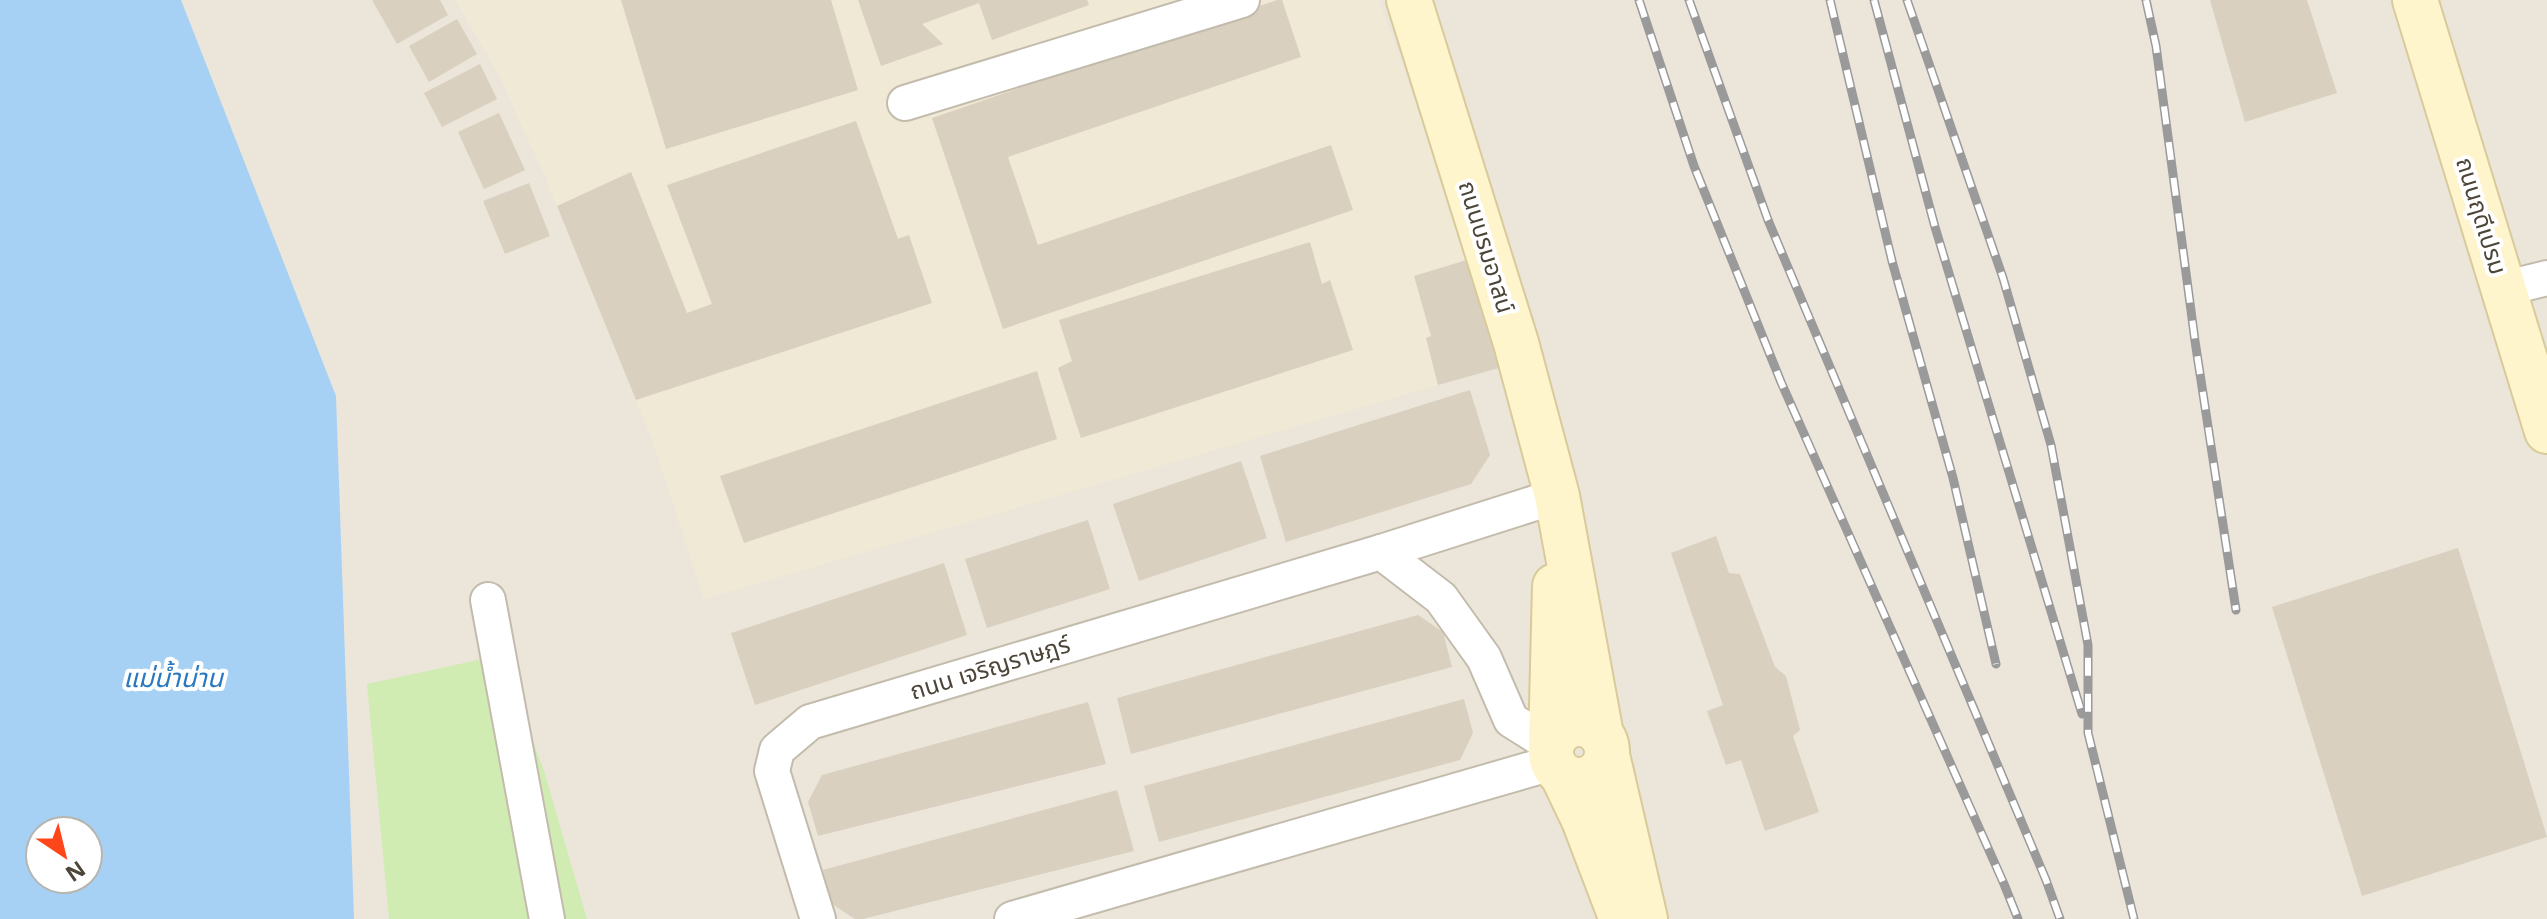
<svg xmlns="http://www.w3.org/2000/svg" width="2547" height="919" font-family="'Noto Sans','Noto Sans Thai',sans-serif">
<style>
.residential{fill:#ebe6d9}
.education{fill:#f0e9d5}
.green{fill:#d0ecb3}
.water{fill:#a6d1f5;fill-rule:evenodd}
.building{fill:#d9d0c0}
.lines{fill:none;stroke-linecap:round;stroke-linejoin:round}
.street-casing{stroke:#c3bcad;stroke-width:38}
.secondary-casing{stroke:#d8ca9a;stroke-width:48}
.street{stroke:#fff;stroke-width:34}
.secondary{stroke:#fff5cd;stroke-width:44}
.rail-casing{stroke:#9a9a9a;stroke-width:9}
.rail{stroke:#fff;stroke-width:6;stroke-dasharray:18;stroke-linecap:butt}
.labels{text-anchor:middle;stroke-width:8;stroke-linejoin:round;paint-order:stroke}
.street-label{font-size:24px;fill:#4c4538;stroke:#fff}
.water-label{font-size:26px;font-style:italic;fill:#2a79bf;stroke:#fff}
</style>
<rect width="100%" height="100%" fill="#f6f4ec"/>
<path class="residential" d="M155,0H2547V919H313Z"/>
<path class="education" d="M455,0H1379L1470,259L1486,322L1426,338L1438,385L704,599L651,437L545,177L498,73Z"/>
<path class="green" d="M501,655L544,771L587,919H389L367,684Z"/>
<path class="water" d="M0,0H181L336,396L354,919H0ZM40,831H88V879H40Z"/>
<g class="building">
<path d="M372,0H440L448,15L397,44Z"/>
<path d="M621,0H831L858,90L666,149Z"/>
<path d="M858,0H1087L1089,5L992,40L979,3L922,24L943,44L881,66Z"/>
<path d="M1277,0H1282L1301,57L1008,157L1038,245L1331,145L1353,210L1003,329L932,118Z"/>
<path d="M2210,0H2307L2337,93L2245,122Z"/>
<path d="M457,19L477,54L429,82L409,46Z"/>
<path d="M480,64L497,99L442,127L424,93Z"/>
<path d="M499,113L525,170L484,189L458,132Z"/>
<path d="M856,121L898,239L909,235L932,303L636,400L557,206L631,172L687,313L712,304L667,185Z"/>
<path d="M529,183L550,236L505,254L483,201Z"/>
<path d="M1310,242L1322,284L1330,280L1353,350L1081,438L1058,368L1072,361L1059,320Z"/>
<path d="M1470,259L1499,368L1438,385L1426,338L1431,336L1414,276Z"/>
<path d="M1037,371L1057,439L744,543L720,476Z"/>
<path d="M1470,390L1490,455L1471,484L1286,542L1260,456Z"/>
<path d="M1241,461L1267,538L1139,581L1113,504Z"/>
<path d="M1088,520L1110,589L987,628L965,559Z"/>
<path d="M1716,536L1729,573L1740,574L1775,667L1786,676L1800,730L1793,736L1819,812L1765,831L1741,760L1726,765L1707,711L1723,705L1671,553Z"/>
<path d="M2458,548L2547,837L2362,896L2272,607Z"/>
<path d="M944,563L967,635L755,705L731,633Z"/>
<path d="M1418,615L1443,632L1452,667L1131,754L1117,698Z"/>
<path d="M1464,699L1473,733L1460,760L1159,842L1144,786Z"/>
<path d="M1088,702L1106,764L818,836L808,802L822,775Z"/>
<path d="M1117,790L1134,851L863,919H855L832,904L823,870Z"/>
</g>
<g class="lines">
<g class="street-casing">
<g id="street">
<path d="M905,103L1242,0"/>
<path d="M2503,289L2547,278"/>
<path d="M1381,552L1557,496"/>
<path d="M488,600L547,919"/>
<path d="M818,919L772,771L777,750L810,722L1381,552L1441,598L1484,658L1511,720L1551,745"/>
<path d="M1012,919L1552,763"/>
</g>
</g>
<g class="secondary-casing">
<g id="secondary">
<path d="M1409,0L1516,343L1557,496L1601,735"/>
<path d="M2415,0L2547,431"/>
<circle cx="1579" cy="752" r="28"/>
<path d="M1551,745L1555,586"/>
<path d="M1607,755L1645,919"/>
<path d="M1563,776L1584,820L1621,917"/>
</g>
</g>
<use href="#street" class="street"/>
<use href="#secondary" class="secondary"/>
<g class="rail-casing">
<g id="rail">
<path d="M1639,0L1694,166L1781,382L2004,884L2018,919"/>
<path d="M1689,0L1768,220L2046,880L2060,919"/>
<path d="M1830,0L1892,261L1953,478L1996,664"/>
<path d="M1874,0L1935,227L2082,714"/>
<path d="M1907,0L2003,278L2051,445L2088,645V733L2134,919"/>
<path d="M2146,0L2156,46L2195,341L2236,610"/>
</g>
</g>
<use href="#rail" class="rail"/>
</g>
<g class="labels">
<g class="street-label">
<text transform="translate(2481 216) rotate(73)" y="8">ถนนฤดีเปรม</text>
<text transform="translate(1486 247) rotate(73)" y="8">ถนนบรมอาสน์</text>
<text transform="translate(990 668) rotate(-17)" y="8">ถนน เจริญราษฎร์</text>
</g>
<g class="water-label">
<text x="173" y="687">แม่น้ำน่าน</text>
</g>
</g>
<g transform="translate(64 855) rotate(145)"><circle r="38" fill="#ffffff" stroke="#b7b5af" stroke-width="2"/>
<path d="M0-6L14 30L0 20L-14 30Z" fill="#ff461a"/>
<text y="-12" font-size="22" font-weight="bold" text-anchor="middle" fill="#4c4538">N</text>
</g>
</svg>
